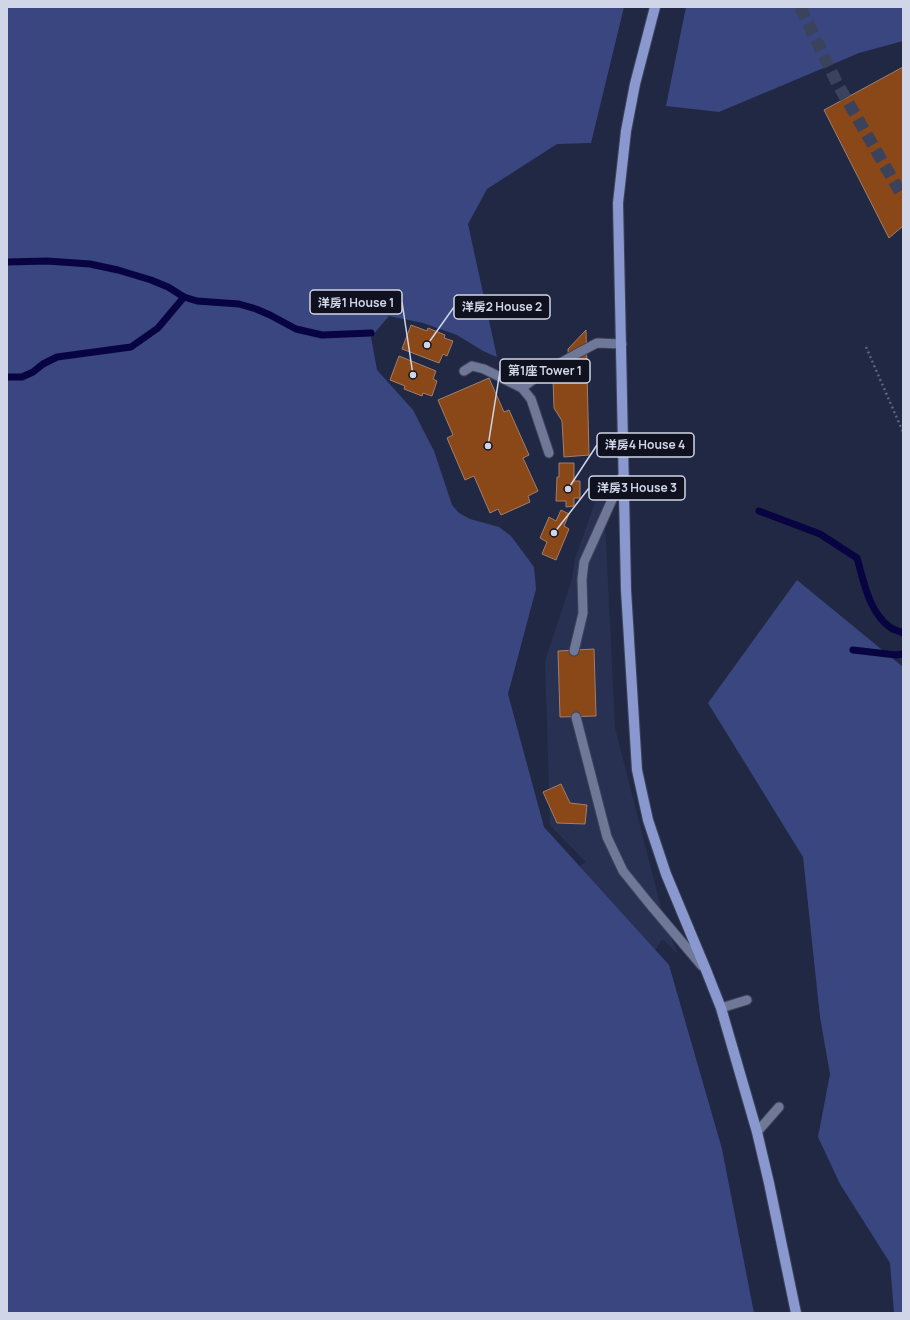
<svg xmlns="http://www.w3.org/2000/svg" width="910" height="1320" font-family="Manrope,'Noto Sans TC',sans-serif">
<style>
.built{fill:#293152}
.green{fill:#3a467f}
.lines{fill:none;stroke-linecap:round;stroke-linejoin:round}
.stream{stroke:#080441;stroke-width:7}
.building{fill:#8a4718;stroke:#a07f6c}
.highway-tunnel{stroke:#3b425c;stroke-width:12;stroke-dasharray:12 6;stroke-linecap:butt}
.lane-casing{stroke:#3e435a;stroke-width:11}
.primary-casing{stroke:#3e435a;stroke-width:12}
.path{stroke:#5c637a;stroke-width:2.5;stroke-dasharray:2 3;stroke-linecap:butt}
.lane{stroke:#6f7897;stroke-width:9}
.primary{stroke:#8998cf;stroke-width:10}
.leader{fill:none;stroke:#d0d6e7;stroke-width:1.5}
.callout-dot{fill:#d0d6e7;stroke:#0f121e;stroke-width:1.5}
.callout{fill:#0f121e;stroke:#d0d6e7;stroke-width:1.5}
.callout-label{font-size:12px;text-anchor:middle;font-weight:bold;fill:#d0d6e7}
</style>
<rect width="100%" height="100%" fill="#212843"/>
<path class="built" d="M603,480L615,728L665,923L678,954L662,939L651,957L534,892L586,862L550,825L545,661L572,579L575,559Z"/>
<g class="green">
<path d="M7,7H624L591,143L557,144L487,189L468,224L497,357L483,351L457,335L423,323L389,316L371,337L377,370L413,410L434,451L452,505L459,513L470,519L499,527L511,536L534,567L536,589L508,694L544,827L669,965L722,1149L754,1313H7Z"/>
<path d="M686,7H903V41L859,53L719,112L666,106Z"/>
<path d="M797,580L903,667V1313H894L890,1263L840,1184L818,1137L830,1074L820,1017L803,857L708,703Z"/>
</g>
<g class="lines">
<g class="stream">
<path d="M7,262L47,261L90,264L118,270L151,280L168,287L184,297L197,301L239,304L256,309L270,315L296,329L322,335L371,333"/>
<path d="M7,377H22L33,372L43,364L57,357L131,347L158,328L184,297"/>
<path d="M759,511L820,534L857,558C864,582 869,613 891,628C894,630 899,631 903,633"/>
<path d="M853,650L896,655L903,654"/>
</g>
</g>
<g class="building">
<path d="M903,67V226L889,238L824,110Z"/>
<path d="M411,325L427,331L428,328L445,335L444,338L453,341L447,356L443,354L439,363L402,349Z"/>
<path d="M586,330L589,455L564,457L562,421L554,408L553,379L569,378L568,349Z"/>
<path d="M399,356L436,371L433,379L437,381L432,396L423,393L422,396L404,389L405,386L390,380Z"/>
<path d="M489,378L504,412L509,410L529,455L523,458L538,491L528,496L530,502L501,515L498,509L490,513L474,476L465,480L447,438L453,435L438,400Z"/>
<path d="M559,463H574V481H580V498H574V506L566,507V501H556L557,477H559Z"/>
<path d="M561,510L569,514L564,526L569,529L556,560L542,554L547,542L540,538L549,517L556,521Z"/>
<path d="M594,649L596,716L560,717L558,651Z"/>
<path d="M561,784L570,803L587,805L585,824L557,823L543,792Z"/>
</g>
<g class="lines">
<path class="highway-tunnel" d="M800,7L837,83L903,197"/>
<g class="lane-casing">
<g id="lane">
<path d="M464,371L472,366L484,369L522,388"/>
<path d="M549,453L531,399L522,388L538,376L578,353L597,343L622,344"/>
<path d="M574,651L583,613L582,579L584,562L624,473"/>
<path d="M576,717L607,837L623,871L648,902L702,966"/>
<path d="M721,1008L747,1000"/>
<path d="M757,1132L779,1107"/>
</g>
</g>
<g class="primary-casing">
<path id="primary" d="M655,7L635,84L626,131L618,203L626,590L637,770L648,820L666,874L706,970L721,1008L757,1132L769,1183L796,1313"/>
</g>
<path class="path" d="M866,347L903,432"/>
<use href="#lane" class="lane"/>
<use href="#primary" class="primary"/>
</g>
<path class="leader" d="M413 375L402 302M427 345L454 307M488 446L500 371M568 489L597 445M554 533L589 488"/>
<g class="callout-dot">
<circle cx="413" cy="375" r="4"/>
<circle cx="427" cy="345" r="4"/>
<circle cx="488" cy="446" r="4"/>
<circle cx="568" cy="489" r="4"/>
<circle cx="554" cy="533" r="4"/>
</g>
<g class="callout">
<rect x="310" y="290" width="92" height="24" rx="4"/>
<rect x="454" y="295" width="96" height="24" rx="4"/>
<rect x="500" y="359" width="90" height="24" rx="4"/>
<rect x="597" y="433" width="97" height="24" rx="4"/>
<rect x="589" y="476" width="96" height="24" rx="4"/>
</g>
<g class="callout-label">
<text x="356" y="307">洋房1 House 1</text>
<text x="502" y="311">洋房2 House 2</text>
<text x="545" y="375">第1座 Tower 1</text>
<text x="645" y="449">洋房4 House 4</text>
<text x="637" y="492">洋房3 House 3</text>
</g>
<rect width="910" height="1320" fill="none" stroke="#d0d6e7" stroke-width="16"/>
</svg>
